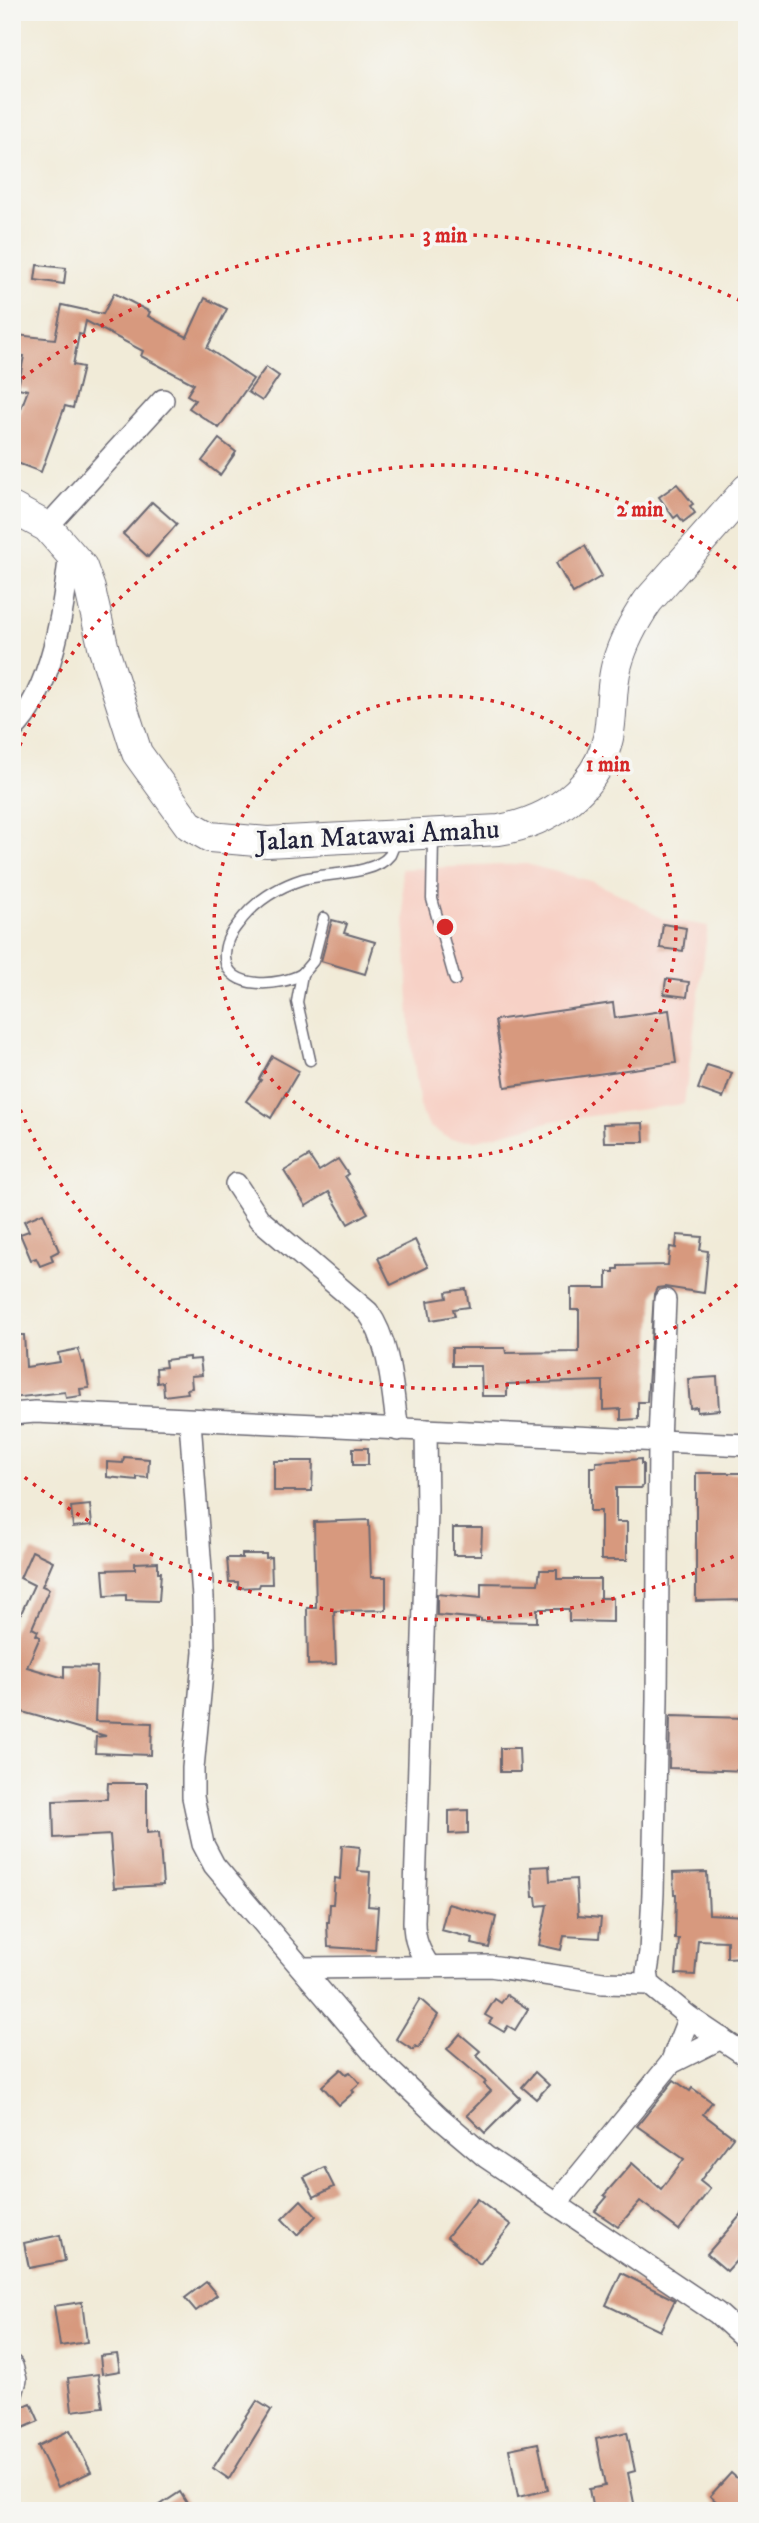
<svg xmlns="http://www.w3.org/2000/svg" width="759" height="2523" font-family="'IM FELL DW Pica',serif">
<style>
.built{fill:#f7d1c6}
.building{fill:#d7997e}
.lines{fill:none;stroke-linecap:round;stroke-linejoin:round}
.service-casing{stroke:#6a6872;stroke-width:13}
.minor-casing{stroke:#6a6872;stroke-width:24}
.secondary-casing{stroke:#6a6872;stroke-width:32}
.service{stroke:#fff;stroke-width:10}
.minor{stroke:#fff;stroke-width:21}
.secondary{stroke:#fff;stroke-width:30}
.ring{fill:none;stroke:#d62828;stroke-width:3.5;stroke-dasharray:3.5 7}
.labels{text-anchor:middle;stroke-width:7;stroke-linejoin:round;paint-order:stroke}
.street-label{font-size:28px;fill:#22223b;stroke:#f6f6f2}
.centre{fill:#d62828;stroke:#f6f6f2;stroke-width:3.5}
.ring-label{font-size:21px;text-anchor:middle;font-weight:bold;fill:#d62828;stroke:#f6f6f2;stroke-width:7;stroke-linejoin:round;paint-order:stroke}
</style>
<rect width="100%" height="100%" fill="#f6f6f2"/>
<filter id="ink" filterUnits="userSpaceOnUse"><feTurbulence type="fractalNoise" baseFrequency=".0143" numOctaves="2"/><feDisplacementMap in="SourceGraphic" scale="14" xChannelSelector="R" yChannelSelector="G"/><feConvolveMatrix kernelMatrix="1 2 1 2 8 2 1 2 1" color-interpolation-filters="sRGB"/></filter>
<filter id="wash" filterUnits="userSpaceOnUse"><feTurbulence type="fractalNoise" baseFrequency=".00686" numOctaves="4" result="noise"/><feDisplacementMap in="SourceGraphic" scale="28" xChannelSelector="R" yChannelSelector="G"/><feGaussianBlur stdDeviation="1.57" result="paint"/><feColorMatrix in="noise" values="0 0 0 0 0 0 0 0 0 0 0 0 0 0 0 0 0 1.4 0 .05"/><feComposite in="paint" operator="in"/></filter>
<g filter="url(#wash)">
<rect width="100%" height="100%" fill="#f1ebd8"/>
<path class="built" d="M526,864L591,881L624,896L663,919L708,926L684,1104L552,1121L477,1140L450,1139L430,1127L421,1113L412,1050L401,869Z"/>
<g id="blocks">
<g class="building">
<path d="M37,265L66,268L64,284L35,280Z"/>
<path d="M114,293L150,312L148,316L187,337L205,298L227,309L207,348L253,379L219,428L189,408L195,400L187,395L194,384L141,356L143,351L86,321L83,335L79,334L73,365L83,367L73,408L65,406L41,472L12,461V432L28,390L18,388L24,356L14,355L16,335L55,339L62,305L103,314Z"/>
<path d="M266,367L279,376L262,401L248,392Z"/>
<path d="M219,439L236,452L220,475L202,461Z"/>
<path d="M677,484L693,504L690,506L695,513L683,522L678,515L674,518L659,497Z"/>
<path d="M152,502L177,524L148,557L123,534Z"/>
<path d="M585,546L602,576L573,593L556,563Z"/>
<path d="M332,920L347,924L344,933L375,942L365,974L321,961Z"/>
<path d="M663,924L686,928L683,951L660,948Z"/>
<path d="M666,979L689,982L687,997L664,994Z"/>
<path d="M613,1003L615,1018L669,1010L676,1063L505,1087L495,1020Z"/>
<path d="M272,1056L299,1071L271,1118L246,1101L261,1080L259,1079Z"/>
<path d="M707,1065L732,1073L723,1098L698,1089Z"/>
<path d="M643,1123L644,1142H604L603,1124Z"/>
<path d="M309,1156L319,1171L338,1159L348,1174L345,1176L368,1213L348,1224L329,1192L306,1206L284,1171Z"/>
<path d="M43,1213L59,1251L51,1255L53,1261L40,1266L36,1258L31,1260L20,1234L29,1231L24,1221Z"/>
<path d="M677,1235L702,1237L700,1250L708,1251L704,1293L665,1287L657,1288L654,1294L647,1402H638V1419L621,1420V1409L603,1410V1381L507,1384V1396H482L481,1366H452V1348H505L506,1353L579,1352V1310H571V1288H607V1272H614V1269H618V1266L668,1265L670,1247L676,1248Z"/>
<path d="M415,1240L428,1267L391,1285L378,1258Z"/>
<path d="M466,1289L469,1307L453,1309L455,1316L431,1320L428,1301L447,1298L446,1292Z"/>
<path d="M12,1335H24L26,1367L60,1362L58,1353L78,1349L82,1363L84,1362L89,1388L80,1389L81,1396L66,1398L65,1392L12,1398Z"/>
<path d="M189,1357V1360L200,1359L202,1375L191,1376L192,1388L187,1389L188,1393L164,1396L163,1382L157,1383L156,1368L166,1367L165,1360Z"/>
<path d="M717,1377L719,1410L697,1412V1407L690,1408L688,1379Z"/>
<rect x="353" y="1448" width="15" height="17"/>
<path d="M124,1457L149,1459L148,1478L137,1477V1480L107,1477V1462L123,1463Z"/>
<path d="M641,1459V1464H643V1486L641,1488H616V1522H627V1560H601V1511H590V1467H596V1462Z"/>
<path d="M274,1461H313L312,1491H274Z"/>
<path d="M696,1473H747V1600L696,1601Z"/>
<path d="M90,1505L92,1525L73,1527L71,1507Z"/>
<path d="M369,1520L371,1577H386V1610L334,1611L336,1664L308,1665L307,1608H316L314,1522Z"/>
<path d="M453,1528H482L481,1555H453Z"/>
<path d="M32,1551L53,1561L42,1586L49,1589L32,1628L38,1631L36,1635L40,1637L27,1667L64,1678V1666L97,1667L95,1721L152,1723L151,1755L95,1753L96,1737L106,1736L12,1709V1633L34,1585L20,1578Z"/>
<path d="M242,1554H266V1558L271,1557L272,1584H260L259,1587L238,1588V1582H229L227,1558H242Z"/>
<path d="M158,1562V1572H161L159,1601L126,1600V1595L105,1596L103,1570L135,1569V1563Z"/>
<path d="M540,1570H557V1579H600V1598H613V1622L569,1621V1609H537V1622L481,1621V1619L437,1615V1594L481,1598V1583L538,1584Z"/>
<path d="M670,1716L747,1718V1771L669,1768Z"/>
<path d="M500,1748H519L520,1772H500Z"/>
<path d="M108,1783H147V1833L159,1832L163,1885L114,1888L110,1835L54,1838L53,1801L107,1799Z"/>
<path d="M468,1810V1833L449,1834V1811Z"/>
<path d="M342,1845L360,1847L358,1871L370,1872L368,1906L378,1907L375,1950L328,1947L327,1922H329L330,1904H333L335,1878L340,1879Z"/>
<path d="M549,1866L550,1881L576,1879L578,1916L601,1918L599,1938L564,1936L561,1950L539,1945L547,1905L537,1906L536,1897H533L531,1867Z"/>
<path d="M707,1872L709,1914L745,1916L743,1957L727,1958V1941L698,1940L695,1975L676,1974L679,1939H675L676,1894H674L673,1873Z"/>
<path d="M448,1904L496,1917L489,1948L472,1944L473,1938L441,1930Z"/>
<path d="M507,1995L528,2009L515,2030L508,2026L504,2032L489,2023L492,2019L485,2015L495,1999L501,2003Z"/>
<path d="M420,1999L438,2015L419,2048L416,2046L413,2050L396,2039Z"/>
<path d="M460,2034L480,2051L476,2055L520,2098L485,2133L467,2115L491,2091L484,2084L486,2082L447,2049Z"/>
<path d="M341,2069L346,2074L350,2072L360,2083L352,2090L354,2092L339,2105L322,2086Z"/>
<path d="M535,2072L549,2085L536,2099L522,2087Z"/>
<path d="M674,2080L690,2091L692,2088L712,2102L703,2114L733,2137L700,2181L710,2189L679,2230L640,2201L618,2227L595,2211L607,2197L604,2195L632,2163L661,2189L684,2159L637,2126Z"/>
<path d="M324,2167L334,2187L314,2197L304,2177Z"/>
<path d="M477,2199L511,2225L480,2264L447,2237Z"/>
<path d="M301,2200L316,2216L297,2235L282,2219Z"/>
<path d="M747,2208V2249L727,2271L707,2254Z"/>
<path d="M60,2235L65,2261L29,2268L24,2243Z"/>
<path d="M621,2273L675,2300L660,2331L606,2305Z"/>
<path d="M206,2282L217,2295L196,2311L185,2298Z"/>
<path d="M82,2302L87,2342L60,2346L54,2306Z"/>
<path d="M117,2354L120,2371L102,2374L100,2356Z"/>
<path d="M98,2374L103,2407L72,2411L68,2378Z"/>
<path d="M257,2401L271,2410L229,2479L213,2468Z"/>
<path d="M31,2403L39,2421L23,2428L15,2410Z"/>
<path d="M70,2430L91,2472L58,2487L38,2446Z"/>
<path d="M627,2432L635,2471L628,2473L635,2508L619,2511H593L589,2489L605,2486L596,2439Z"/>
<path d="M538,2443L548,2490L518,2497L509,2449Z"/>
<path d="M731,2473L747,2487V2511H727L710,2496Z"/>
<path d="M180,2492L192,2511H151Z"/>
</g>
</g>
</g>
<g filter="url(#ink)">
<use href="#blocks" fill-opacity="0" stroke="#6a6872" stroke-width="2"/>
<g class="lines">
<g class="service-casing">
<g id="service">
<path d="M433,836L432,899L455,980"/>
<path d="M302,974C281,986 228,991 225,958C224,944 230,934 238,924C254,902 278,887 303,879C326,873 375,875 390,855C392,851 394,845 396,840"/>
<path d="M310,1060L297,1002L302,974L313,961L324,918"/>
</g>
</g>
<g class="minor-casing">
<g id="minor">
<path d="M47,527L163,400"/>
<path d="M12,730C53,691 64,606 70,552"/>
<path d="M236,1184L259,1219L368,1312C391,1344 392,1392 398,1430"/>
<path d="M665,1300L659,1440L657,1700L653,1893L650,1952L647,1972L649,1984L689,2017L747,2056"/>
<path d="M12,1414L35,1412L747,1445"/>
<path d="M190,1421L203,1597L204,1652L193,1768V1797L203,1844L214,1865L381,2062L440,2118L486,2157L717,2313L747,2340"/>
<path d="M426,1430L427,1510L414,1922C414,1940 419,1951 429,1966"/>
<path d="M303,1968L490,1966L603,1983L649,1984"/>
<path d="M671,2063L721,2038"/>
<path d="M556,2204L671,2063L689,2017"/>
<path d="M12,2366L16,2380L12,2394"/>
</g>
</g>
<g class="secondary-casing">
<path id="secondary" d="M12,508L47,527L82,567L90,589L104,650L137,753L189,825L210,837L267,842L499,830C548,822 596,791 608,738C613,714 610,688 617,664C623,642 635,620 648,601L747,489"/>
</g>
<use href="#service" class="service"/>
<use href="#minor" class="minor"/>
<use href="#secondary" class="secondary"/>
</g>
</g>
<g class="ring">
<circle cx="445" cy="927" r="231"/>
<path d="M745 1278A462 462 0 0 1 12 1089M12 765A462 462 0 0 1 745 576"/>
<path d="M743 1552A692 692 0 0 1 14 1469M14 385A692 692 0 0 1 743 302"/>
</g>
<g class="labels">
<g class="street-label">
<text transform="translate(378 834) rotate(-3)" y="10">Jalan Matawai Amahu</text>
</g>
</g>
<circle cx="445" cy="927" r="10" class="centre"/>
<g class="ring-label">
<text x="445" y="242">3 min</text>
<text x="640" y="516">2 min</text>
<text x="608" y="771">1 min</text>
</g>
<rect width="759" height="2523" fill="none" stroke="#f6f6f2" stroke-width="42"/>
</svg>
